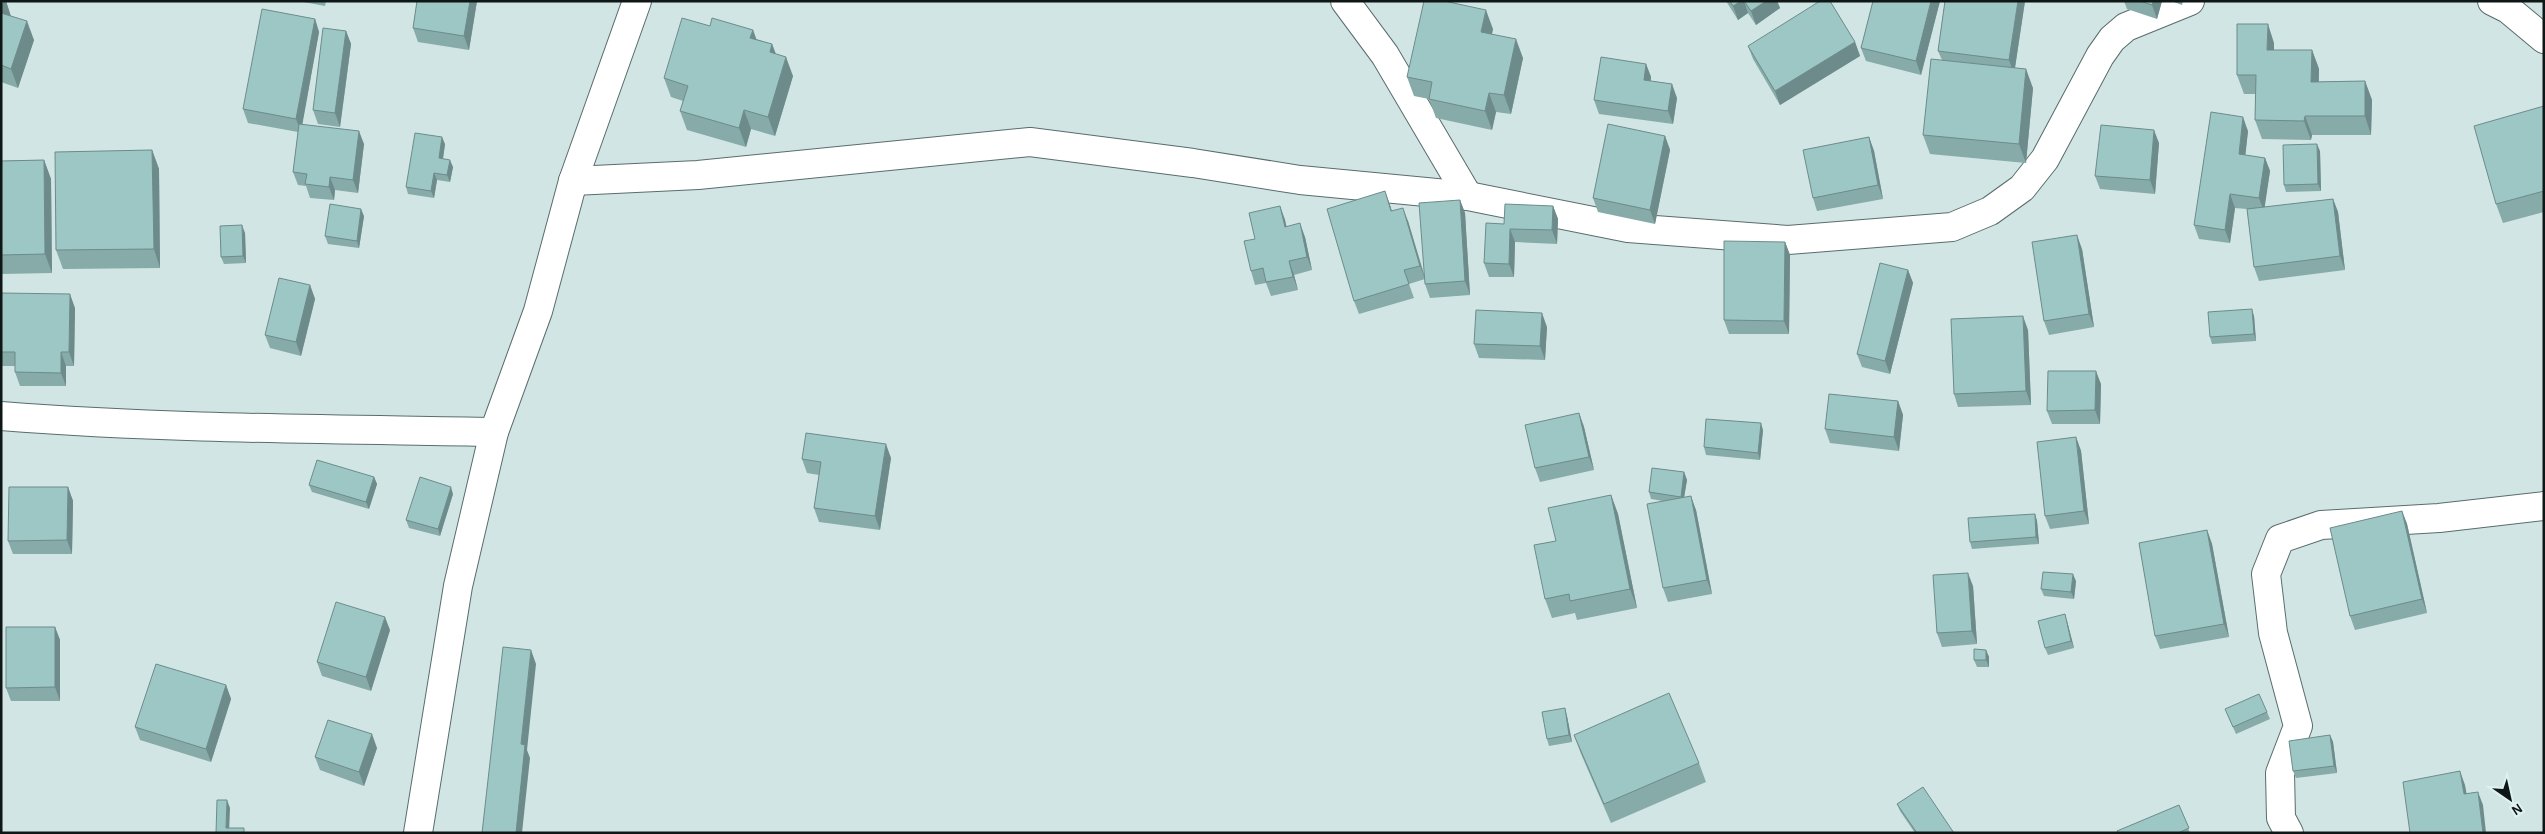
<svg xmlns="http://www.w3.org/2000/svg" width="2545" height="834" font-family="'Alegreya Sans',sans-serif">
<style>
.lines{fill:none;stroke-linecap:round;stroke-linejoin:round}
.street-casing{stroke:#596c6b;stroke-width:30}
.street{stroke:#fff;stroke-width:28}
.wall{fill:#86aba9}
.shaded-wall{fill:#6d8b8a}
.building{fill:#9cc7c5;stroke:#6d8b8a}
</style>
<rect width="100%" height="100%" fill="#d1e6e4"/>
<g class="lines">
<g class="street-casing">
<g id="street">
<path d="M1345,1L1385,55L1468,196"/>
<path d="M2492,1L2508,9L2544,39"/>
<path d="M573,181L698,175L1030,142L1193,163L1300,180L1468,196L1628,228L1788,240L1952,227L1990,211L2022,188L2045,159L2100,56L2112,39L2126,27L2190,1"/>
<path d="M1,416C165,429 330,429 494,432"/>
<path d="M418,833L458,586L494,432L538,311L573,181L637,1"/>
<path d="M2289,833L2281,818L2280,773L2298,726L2273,633L2266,574L2280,539L2321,525L2439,518L2544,506"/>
</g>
</g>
<use href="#street" class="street"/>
</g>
<g class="wall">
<path d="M1,1H6L11,16L34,40L18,88L1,82Z"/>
<path d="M298,1H326L325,6Z"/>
<path d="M417,1H477L469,50L418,42L413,28Z"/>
<path d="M1726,1H1777L1780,8L1756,25L1748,13L1738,20Z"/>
<path d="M1873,1H1940L1921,75L1866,61L1861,48Z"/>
<path d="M1945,1H2025L2015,68L2033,88L2026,163L1930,154L1923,135L1942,60L1938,51Z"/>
<path d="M2124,1H2162L2157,19L2127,9Z"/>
<path d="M2171,1H2183L2182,5Z"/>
<path d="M315,19L319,32L302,124L364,144L358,193L335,190L334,200L310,198L306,186L298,185L293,172L298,132L248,123L243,109Z"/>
<path d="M710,26L753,30L756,39L772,44L776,54L793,76L775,136L751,129L746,147L687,130L680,111L683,101L671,97L664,78Z"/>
<path d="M1493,29L1492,34L1523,58L1511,114L1496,112L1492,130L1436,118L1429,99L1414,96L1407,77Z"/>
<path d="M346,31L351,44L340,127L318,124L313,110Z"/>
<path d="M1855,42L1860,56L1780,105L1753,59L1748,46Z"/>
<path d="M2274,43V50H2312L2319,69V82L2365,81L2372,100L2371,135H2312L2311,140L2262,139L2255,120L2256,94H2244L2237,75Z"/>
<path d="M1646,64L1651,77V81L1677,98L1673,124L1599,114L1594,100Z"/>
<path d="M2544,106V212L2503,223L2496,204Z"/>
<path d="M2248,131L2245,155L2265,158L2270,171L2264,207L2333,199L2338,212L2345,270L2259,281L2254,267L2247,209L2235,208L2230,243L2199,239L2194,225Z"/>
<path d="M1665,136L1670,150L1655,224L1598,212L1593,198Z"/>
<path d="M1869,137L1874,151L1883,199L1817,211L1813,198Z"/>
<path d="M2159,143L2155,194L2100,189L2095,176Z"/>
<path d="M445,144L443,159L453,167L450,182L437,180L434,198L408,194L406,187Z"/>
<path d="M152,150L159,169L160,268L63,269L56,250Z"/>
<path d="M2320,151L2321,191L2286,192L2284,185Z"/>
<path d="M44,160L51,179L52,273L1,274V161Z"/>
<path d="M1385,191L1392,211L1408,221L1425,277L1460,200L1465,213L1470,295L1430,298L1425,284V279L1409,284L1414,298L1359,314L1354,301Z"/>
<path d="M1280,206L1285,220L1286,227L1305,237L1312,270L1294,275L1298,290L1271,296L1266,283L1255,285L1251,271L1255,239Z"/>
<path d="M1553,206L1558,219L1557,244L1515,242L1514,277H1489L1484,263L1504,224Z"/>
<path d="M364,216L359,248L328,244L325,236Z"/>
<path d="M245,233L246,263L224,264L221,257Z"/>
<path d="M1785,242L1790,255L1789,334H1729L1724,320Z"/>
<path d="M2082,249L2094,327L2049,335L2044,321Z"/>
<path d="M1908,270L1913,283L1890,374L1862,367L1857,354Z"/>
<path d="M310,285L315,299L301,356L270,348L265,335Z"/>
<path d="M1,293L75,308L74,366H66V386H20L15,372V366H1Z"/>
<path d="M2254,316L2256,341L2212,344L2210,337Z"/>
<path d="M1547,327L1545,360L1479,358L1474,344Z"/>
<path d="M2028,330L2031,405L1958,407L1954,394Z"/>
<path d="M2101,384L2100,424H2052L2047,411Z"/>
<path d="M1898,401L1903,415L1899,451L1830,443L1825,429Z"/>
<path d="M1579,413L1584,427L1594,470L1540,482L1535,468Z"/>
<path d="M1763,430L1760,460L1706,455L1704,447Z"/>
<path d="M2076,437L2081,451L2089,524L2050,529L2045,516Z"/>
<path d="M891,458L880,530L819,522L814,508L819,475L807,473L802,459Z"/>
<path d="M1684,472L1687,480L1684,497L1696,510L1712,594L1668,602L1663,588V501L1651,499L1649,492Z"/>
<path d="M374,477L377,484L369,509L312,492L309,485Z"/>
<path d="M68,487L73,501L72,554H13L8,541Z"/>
<path d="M453,494L440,536L409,528L406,520Z"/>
<path d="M1611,495L1618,514L1637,608L1577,620L1575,613L1552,618L1545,599L1556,541Z"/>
<path d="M2402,511L2407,524L2427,613L2355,630L2350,616Z"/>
<path d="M2035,514L2037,521L2039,544L1972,549L1970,542Z"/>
<path d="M2207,530L2212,544L2229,637L2160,649L2155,636Z"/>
<path d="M2076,581L2074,599L2044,596L2041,589Z"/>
<path d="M1973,586L1977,644L1942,647L1937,633Z"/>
<path d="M2067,621L2074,648L2048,655L2045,648Z"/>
<path d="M55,627L60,640V701H11L6,688Z"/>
<path d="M390,630L371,691L322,676L317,662Z"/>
<path d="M1986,650L1989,657V667H1977L1974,660Z"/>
<path d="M226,685L231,699L211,762L140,740L135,727Z"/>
<path d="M2267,712L2270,719L2236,734L2228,716Z"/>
<path d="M1567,716L1572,742L1549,746L1547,739Z"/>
<path d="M1574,735L1699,763L1706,782L1611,823L1581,754Z"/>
<path d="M2330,735L2333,742L2337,773L2296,778L2293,771Z"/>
<path d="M377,748L364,786L320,770L315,757Z"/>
<path d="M1897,804L1954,833H1915L1900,811Z"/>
<path d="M2179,805L2190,833H2118Z"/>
</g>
<g class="shaded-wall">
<path d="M3,1H6L11,17H1V8Z"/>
<path d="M470,1H477L469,50L464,36Z"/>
<path d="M1741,1H1744L1748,13L1738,20L1733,6Z"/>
<path d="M1766,1H1777L1780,8L1756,25L1751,11Z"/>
<path d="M1931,1H1940L1921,75L1916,61Z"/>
<path d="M2018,1H2025L2014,74L2009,60Z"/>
<path d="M2153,1H2162L2157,19L2152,5Z"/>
<path d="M1486,10L1493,29L1488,51L1481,32Z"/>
<path d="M315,19L319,32L301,132L296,119Z"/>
<path d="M27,21L34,40L18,88L11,69Z"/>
<path d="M2268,24L2274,43V69L2267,50Z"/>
<path d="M753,30L760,49L750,38Z"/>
<path d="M346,31L351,44L340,127L335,113Z"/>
<path d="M1516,39L1523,58L1511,114L1504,95Z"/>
<path d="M1855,42L1860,56L1780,105L1775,91Z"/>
<path d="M772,44L779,63L770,52Z"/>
<path d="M2312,50L2319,69L2318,101L2311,82Z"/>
<path d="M786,57L793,76L775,136L768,117Z"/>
<path d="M1646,64L1651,77L1649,94L1644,80Z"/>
<path d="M2026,69L2033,88L2026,163L2019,144Z"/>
<path d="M2365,81L2372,100L2371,135L2365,116Z"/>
<path d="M1672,84L1677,98L1673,124L1668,111Z"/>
<path d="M1489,93L1496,112L1492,130L1485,111Z"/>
<path d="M744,110L751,129L746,147L739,128Z"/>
<path d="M2305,116L2312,135L2311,140L2304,121Z"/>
<path d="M2243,117L2248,131L2244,168L2239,154Z"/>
<path d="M2154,130L2159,143L2155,194L2150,180Z"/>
<path d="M359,131L364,144L358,193L353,180Z"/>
<path d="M1665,136L1670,150L1655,224L1650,210Z"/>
<path d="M442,137L445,144L442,165L439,158Z"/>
<path d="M1869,137L1874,151L1883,199L1878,185Z"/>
<path d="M2317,144L2320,151L2321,191L2318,184Z"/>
<path d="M152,150L159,169L160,268L154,249Z"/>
<path d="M2265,158L2270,171L2264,212L2259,198Z"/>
<path d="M44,160L51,179L52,273L45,254Z"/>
<path d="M450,160L453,167L450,182L447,175Z"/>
<path d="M434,173L437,180L434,198L431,191Z"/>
<path d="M330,177L335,190L334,200L329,187Z"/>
<path d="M1385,191L1390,205L1396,225L1391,211Z"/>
<path d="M2230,194L2235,208L2230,243L2225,230Z"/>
<path d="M2333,199L2338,212L2345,270L2340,256Z"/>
<path d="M1460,200L1465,213L1470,295L1465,281Z"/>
<path d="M1280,206L1285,220L1290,241L1285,227Z"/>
<path d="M1553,206L1558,219L1557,244L1552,230Z"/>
<path d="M1403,208L1408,221L1425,279L1420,266Z"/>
<path d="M361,209L364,216L359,248L357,241Z"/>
<path d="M1300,223L1305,237L1312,270L1307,257Z"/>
<path d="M242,225L245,233L246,263L243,256Z"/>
<path d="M1510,229L1515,242L1514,277L1509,264Z"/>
<path d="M2077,235L2082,249L2094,327L2089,314Z"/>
<path d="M1785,242L1790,255L1789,334L1784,321Z"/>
<path d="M1289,261L1294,275L1298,290L1293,277Z"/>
<path d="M1908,270L1913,283L1890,374L1885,361Z"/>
<path d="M310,285L315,299L301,356L296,342Z"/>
<path d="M70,294L75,308L74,366L69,352Z"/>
<path d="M2252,309L2254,316L2256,341L2254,334Z"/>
<path d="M1542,313L1547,327L1545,360L1540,346Z"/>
<path d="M2023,316L2028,330L2031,405L2026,391Z"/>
<path d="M61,352L66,366V386L61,373Z"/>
<path d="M2096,371L2101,384L2100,424L2095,410Z"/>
<path d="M1898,401L1903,415L1899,451L1894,437Z"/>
<path d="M1579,413L1584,427L1594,470L1589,457Z"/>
<path d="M1761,423L1763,430L1760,460L1758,453Z"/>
<path d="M2076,437L2081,451L2089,524L2084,511Z"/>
<path d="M886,444L891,458L880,530L875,516Z"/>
<path d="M1684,472L1687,480L1683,504L1681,497Z"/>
<path d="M374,477L377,484L369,509L366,502Z"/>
<path d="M68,487L73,501L72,554L67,540Z"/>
<path d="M451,487L453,494L440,536L438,529Z"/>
<path d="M1611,495L1618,514L1637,608L1630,589Z"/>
<path d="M1691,496L1696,510L1712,594L1707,580Z"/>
<path d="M2402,511L2407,524L2427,613L2422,599Z"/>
<path d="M2035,514L2037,521L2039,544L2036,537Z"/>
<path d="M2207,530L2212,544L2229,637L2224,624Z"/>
<path d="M1968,573L1973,586L1977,644L1972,631Z"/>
<path d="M2073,574L2076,581L2074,599L2071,592Z"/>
<path d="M2065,614L2067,621L2074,648L2071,641Z"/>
<path d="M385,617L390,630L371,691L366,677Z"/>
<path d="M55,627L60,640V701L55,687Z"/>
<path d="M531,650L536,664L527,750L530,758L522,833H516L521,744Z"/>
<path d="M1986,650L1989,657V667L1986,660Z"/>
<path d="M226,685L231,699L211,762L206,749Z"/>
<path d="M1565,708L1567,716L1572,742L1569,735Z"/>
<path d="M372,734L377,748L364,786L359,772Z"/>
<path d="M2330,735L2333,742L2337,773L2334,766Z"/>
<path d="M2460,771L2465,785L2469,807L2464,794Z"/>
<path d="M2478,792L2483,805L2486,833H2483Z"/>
<path d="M227,800L230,808L229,833L226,828Z"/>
</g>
<g class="building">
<path d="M417,1H470L464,36L413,28Z"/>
<path d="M1424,1H1444L1486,10L1481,32L1516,39L1504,95L1489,93L1485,111L1429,99L1432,82L1407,77Z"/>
<path d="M1730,1H1741L1733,6Z"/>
<path d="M1744,1H1766L1751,11Z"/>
<path d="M1820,1H1830L1855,42L1775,91L1748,46Z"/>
<path d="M1873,1H1931L1916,61L1861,48Z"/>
<path d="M1945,1H2018L2009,60L1938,51Z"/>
<path d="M2140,1H2153L2152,5Z"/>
<path d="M262,9L315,19L296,119L243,109Z"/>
<path d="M1,13L27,21L11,69L1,65Z"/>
<path d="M682,18L710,26L712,18L753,30L750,38L772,44L770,52L786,57L768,117L744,110L739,128L680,111L688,86L664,78Z"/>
<path d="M2237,24H2268L2267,50H2312L2311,82L2365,81V116H2305L2304,121L2255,120L2256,75H2237Z"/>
<path d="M323,28L346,31L335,113L313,110Z"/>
<path d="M1601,57L1646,64L1644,80L1672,84L1668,111L1594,100Z"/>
<path d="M1931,59L2026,69L2019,144L1923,135Z"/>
<path d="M2544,106V191L2496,204L2474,126Z"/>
<path d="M2211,112L2243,117L2239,154L2265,158L2259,198L2230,194L2225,230L2194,225Z"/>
<path d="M299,124L359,131L353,180L330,177L329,187L305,184L307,174L293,172Z"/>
<path d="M1608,124L1665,136L1650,210L1593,198Z"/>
<path d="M2101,125L2154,130L2150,180L2095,176Z"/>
<path d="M415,133L442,137L439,158L450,160L447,175L434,173L431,191L406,187Z"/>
<path d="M1869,137L1878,185L1813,198L1803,150Z"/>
<path d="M2317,144L2318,184L2284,185L2283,145Z"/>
<path d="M152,150L154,249L56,250L55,152Z"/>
<path d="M44,160L45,254L1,255V161Z"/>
<path d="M1385,191L1391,211L1403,208L1420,266L1404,270L1409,284L1354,301L1327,209Z"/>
<path d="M2333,199L2340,256L2254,267L2247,209Z"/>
<path d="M1460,200L1465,281L1425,284L1419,203Z"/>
<path d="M330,204L361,209L357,241L325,236Z"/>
<path d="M1505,204L1553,206L1552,230L1510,229L1509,264L1484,263L1486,223L1504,224Z"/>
<path d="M1280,206L1285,227L1300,223L1307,257L1289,261L1293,277L1266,282L1263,268L1251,271L1244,241L1255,239L1249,213Z"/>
<path d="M242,225L243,256L221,257L220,226Z"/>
<path d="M2077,235L2089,314L2044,321L2032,242Z"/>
<path d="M1724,241L1785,242L1784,321L1724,320Z"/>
<path d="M1880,263L1908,270L1885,361L1857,354Z"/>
<path d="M279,278L310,285L296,342L265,335Z"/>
<path d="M1,293L70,294L69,352H61V373L15,372V352H1Z"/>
<path d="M2252,309L2254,334L2210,337L2208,312Z"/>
<path d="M1476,310L1542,313L1540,346L1474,344Z"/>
<path d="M2023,316L2026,391L1954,394L1951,319Z"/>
<path d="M2048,371H2096L2095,410L2047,411Z"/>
<path d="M1829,394L1898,401L1894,437L1825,429Z"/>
<path d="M1579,413L1589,457L1535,468L1525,425Z"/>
<path d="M1706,419L1761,423L1758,453L1704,447Z"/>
<path d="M806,433L886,444L875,516L814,508L821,462L802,459Z"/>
<path d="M2076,437L2084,511L2045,516L2037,442Z"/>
<path d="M317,460L374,477L366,502L309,485Z"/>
<path d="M1652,468L1684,472L1681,497L1649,492Z"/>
<path d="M420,477L451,487L438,529L406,520Z"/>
<path d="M9,487H68L67,540L8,541Z"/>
<path d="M1611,495L1630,589L1570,601L1569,594L1545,599L1534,545L1556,541L1548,508Z"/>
<path d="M1691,496L1707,580L1663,588L1647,504Z"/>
<path d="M2402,511L2422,599L2350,616L2330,528Z"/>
<path d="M2035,514L2036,537L1970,542L1968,518Z"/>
<path d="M2207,530L2224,624L2155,636L2139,543Z"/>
<path d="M2043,572L2073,574L2071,592L2041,589Z"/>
<path d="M1968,573L1972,631L1937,633L1933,575Z"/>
<path d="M336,602L385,617L366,677L317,662Z"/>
<path d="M2065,614L2071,641L2045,648L2038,621Z"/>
<path d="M6,627H55V687L6,688Z"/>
<path d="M503,647L531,650L521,744L525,745L516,833H482Z"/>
<path d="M1974,649L1986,650V660H1974Z"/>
<path d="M156,664L226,685L206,749L135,727Z"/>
<path d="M1669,693L1699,763L1604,804L1574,735Z"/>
<path d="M2259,694L2267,712L2233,727L2225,709Z"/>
<path d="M1565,708L1569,735L1547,739L1542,712Z"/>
<path d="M328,720L372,734L359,772L315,757Z"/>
<path d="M2330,735L2334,766L2293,771L2289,741Z"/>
<path d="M2460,771L2464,794L2478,792L2483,833H2410L2403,782Z"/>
<path d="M1923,787L1954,833H1917L1897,804Z"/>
<path d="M217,800H227L226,828H244V833H216Z"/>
<path d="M2179,805L2189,828L2178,833H2118L2117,831Z"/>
</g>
<rect width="2545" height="834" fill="none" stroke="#0f1616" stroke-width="5"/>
<g transform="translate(2510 799) rotate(146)" stroke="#def3f1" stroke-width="4" paint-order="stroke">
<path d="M0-4L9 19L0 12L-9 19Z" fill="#0f1616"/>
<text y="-8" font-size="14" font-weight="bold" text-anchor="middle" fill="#0f1616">N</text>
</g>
</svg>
